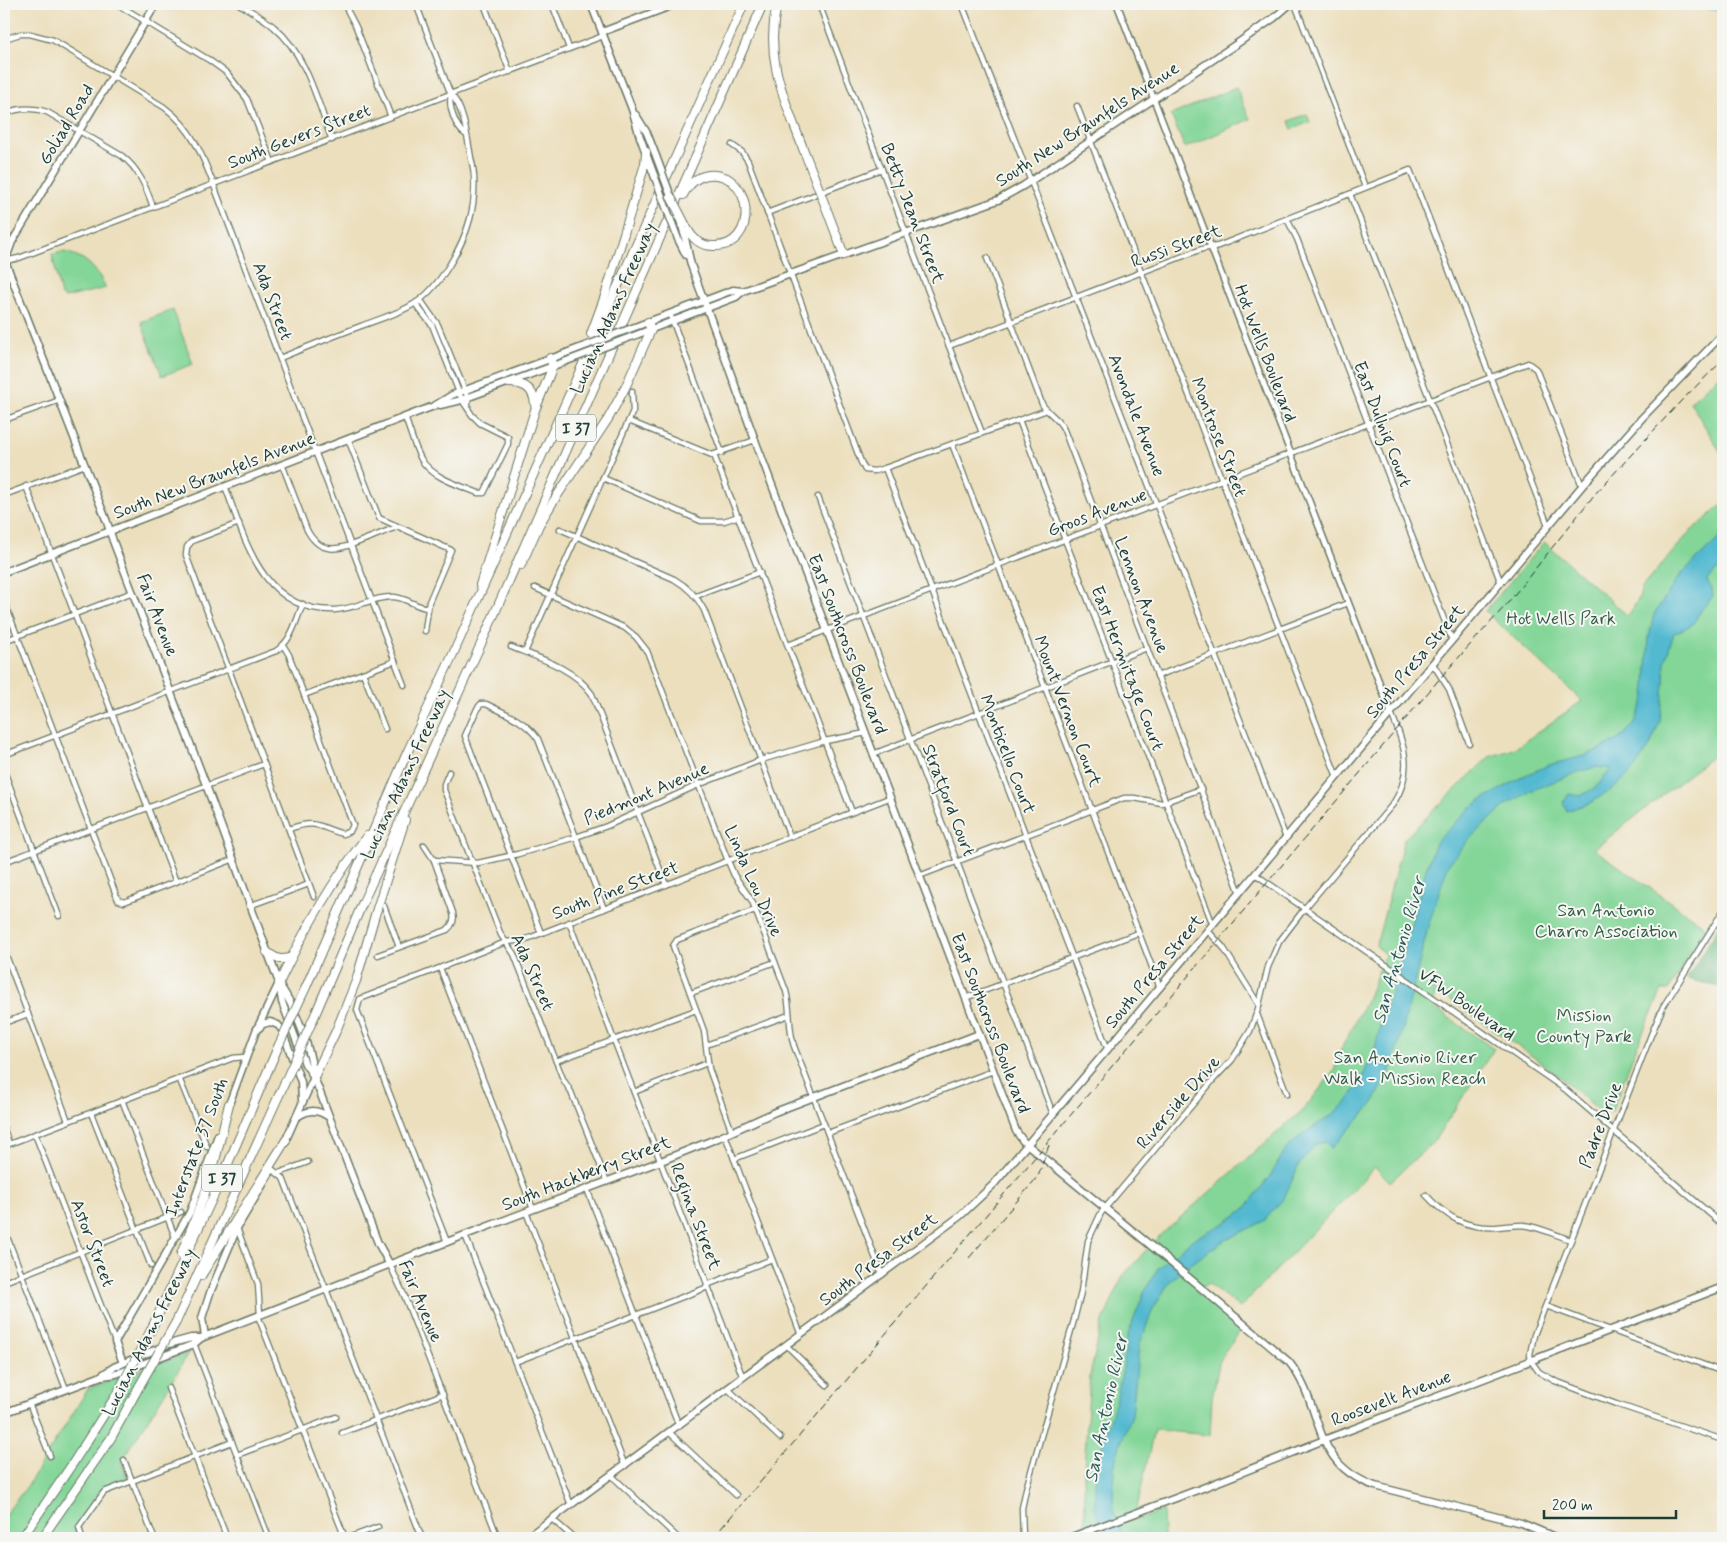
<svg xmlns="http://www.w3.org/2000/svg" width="1727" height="1542" font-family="Mynerve,sans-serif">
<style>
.green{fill:#83d698;stroke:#518a66}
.forest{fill:#6ab780;stroke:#447a5a}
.water{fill:#52b9d0;stroke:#387b82}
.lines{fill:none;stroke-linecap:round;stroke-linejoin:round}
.stream{stroke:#52b9d0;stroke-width:1}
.minor-casing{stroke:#677664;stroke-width:7}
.tertiary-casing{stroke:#677664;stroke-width:8}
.secondary-casing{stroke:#677664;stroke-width:9}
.motorway-casing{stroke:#677664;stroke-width:10}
.minor{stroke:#fff;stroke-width:4.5}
.tertiary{stroke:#fff;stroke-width:5}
.secondary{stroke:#fff;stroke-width:6}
.motorway{stroke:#fff;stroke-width:8}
.rail{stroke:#1f3d34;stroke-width:1;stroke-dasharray:8 4;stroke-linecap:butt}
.secondary-bridge-casing{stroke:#677664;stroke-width:9;stroke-linecap:butt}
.motorway-bridge-casing{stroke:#677664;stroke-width:10;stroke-linecap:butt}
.secondary-bridge{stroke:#fff;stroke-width:6}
.motorway-bridge{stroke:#fff;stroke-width:8}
.labels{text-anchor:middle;stroke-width:4;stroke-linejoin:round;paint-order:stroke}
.shield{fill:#f6f6f2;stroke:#60746d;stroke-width:1}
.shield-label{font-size:16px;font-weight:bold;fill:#1f3d34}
.street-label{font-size:18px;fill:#1f3d34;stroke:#f6f6f2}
.park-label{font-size:18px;fill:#335c48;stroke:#f6f6f2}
.water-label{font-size:19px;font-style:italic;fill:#2c5c5b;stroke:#f6f6f2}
</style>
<rect width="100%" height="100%" fill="#f6f6f2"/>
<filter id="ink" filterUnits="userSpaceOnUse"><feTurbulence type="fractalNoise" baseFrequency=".02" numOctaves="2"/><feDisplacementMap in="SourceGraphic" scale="10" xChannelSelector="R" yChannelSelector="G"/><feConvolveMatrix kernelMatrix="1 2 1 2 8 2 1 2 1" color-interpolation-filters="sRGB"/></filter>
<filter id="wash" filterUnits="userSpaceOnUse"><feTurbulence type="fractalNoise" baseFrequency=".0096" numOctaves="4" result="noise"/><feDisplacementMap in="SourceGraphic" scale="20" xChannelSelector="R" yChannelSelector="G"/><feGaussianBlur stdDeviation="1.12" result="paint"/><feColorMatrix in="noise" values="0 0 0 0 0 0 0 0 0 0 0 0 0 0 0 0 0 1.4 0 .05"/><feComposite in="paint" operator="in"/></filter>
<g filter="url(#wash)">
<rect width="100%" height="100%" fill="#ecdfbd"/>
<g class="green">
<path d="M1236,87L1250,119L1185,148L1171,115Z"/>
<path d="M1307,114L1310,122L1292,129L1289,121Z"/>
<path d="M63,252C86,256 96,268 106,288L65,298L61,296L52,254Z"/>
<path d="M173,310L193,364L162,376L141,322Z"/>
<path d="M1723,372V456L1690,402Z"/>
<path d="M1723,504V748L1594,849L1706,927L1669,990H1662L1634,1053L1612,1111L1601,1112L1560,1077L1532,1056L1436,990L1432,1006L1494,1049L1434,1141L1390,1182L1375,1167L1240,1308L1208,1283L1196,1292L1241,1330L1220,1359L1212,1398L1210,1435L1154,1430L1137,1508L1136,1521L1163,1510L1164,1538H1085L1084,1469L1090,1376L1101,1326L1123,1276L1156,1239L1304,1109L1334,1071L1341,1049L1368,997L1385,955L1376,946L1404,839L1489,757L1514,749L1582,701L1485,611L1544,542L1628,616L1638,600L1643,586L1690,532Z"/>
<path d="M189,1352L168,1388L121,1462L128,1479L102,1490L95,1498L78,1523L76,1535L73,1538H4V1516L28,1485L88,1389Z"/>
</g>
<path class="forest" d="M1723,920V988L1687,979L1690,974Z"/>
<path class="water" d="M1723,535V565L1707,579L1708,583L1712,587L1713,596L1702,609L1692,625L1674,633L1665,661L1664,686L1660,721L1650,746L1634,769L1617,786L1592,802L1567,811L1563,802L1569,794L1581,796L1597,786L1611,769L1597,767L1581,771L1535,789L1506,805L1469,839L1448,865L1429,923L1404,1025L1389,1074L1373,1103L1361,1117L1331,1148L1326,1142L1316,1144L1299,1165L1284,1198L1264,1221L1220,1243L1191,1264L1170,1281L1153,1309L1139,1346L1132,1415L1120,1445L1114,1468L1113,1495L1114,1512L1124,1538H1104L1095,1508V1482L1100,1453L1116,1401L1123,1368L1127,1337L1144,1292L1158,1268L1193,1239L1221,1225L1244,1210L1270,1176L1286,1149L1303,1134L1329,1117L1347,1102L1362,1078L1374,1052L1383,1014L1395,983L1426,869L1436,842L1470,808L1481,800L1526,775L1549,765L1587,755L1618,740L1634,725L1645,697L1649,637L1654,614L1680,575Z"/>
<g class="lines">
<path class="stream" d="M1684,4L1723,12"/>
</g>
</g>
<g filter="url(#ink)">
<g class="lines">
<g class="minor-casing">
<g id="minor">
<path d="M117,4L209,60L227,73L247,99L272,162"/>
<path d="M239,4C251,11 264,18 274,27C307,55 317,101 332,140"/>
<path d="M344,4L356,27L391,117"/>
<path d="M484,4L510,72"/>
<path d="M552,4L569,48"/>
<path d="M819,4L982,433"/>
<path d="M962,4L1286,838"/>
<path d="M1295,4L1365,187"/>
<path d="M4,39L20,34H30L53,40L164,107C193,128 204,159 216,191L404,685"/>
<path d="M451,95C448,106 455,127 465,134"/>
<path d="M1077,106L1337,777"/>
<path d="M4,114C18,108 32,107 47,112L122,156C139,169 146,187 153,207"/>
<path d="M732,145L742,152L748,161L861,462L865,470L875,471L885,468L1047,410"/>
<path d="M824,191L882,169"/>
<path d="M1350,194L1501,583"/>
<path d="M767,213L814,195"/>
<path d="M1287,219L1297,239L1452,640"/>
<path d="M987,258L1042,404C1048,414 1059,418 1064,430L1240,893"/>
<path d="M5,261L19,258L603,36"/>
<path d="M670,314L722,453"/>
<path d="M949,346L1202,249L1218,246L1410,170L1548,525"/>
<path d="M280,358C307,347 334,336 361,326C379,319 398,314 414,304C439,289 463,246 470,219C475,200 476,177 471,158C468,142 464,106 451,95L416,4"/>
<path d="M405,417C410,431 414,446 421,459C432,478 459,485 478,493H484L508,444V437L480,423L472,415L462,400L432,325L417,306V302H422L438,325L468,398V409"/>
<path d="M4,420L60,400"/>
<path d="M1019,420L1213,925"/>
<path d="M629,421L712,455L755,440"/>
<path d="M348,439L379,518L451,550L429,602L425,631"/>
<path d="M952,444L1160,988"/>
<path d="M714,455L852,812"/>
<path d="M282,464L307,530C321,557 342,549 364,540C375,536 386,531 397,527"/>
<path d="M885,468L1108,1050"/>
<path d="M603,478L701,521H724L739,516"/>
<path d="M26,486L176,882"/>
<path d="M225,486C245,540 262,612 335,610C356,609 372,597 391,597C404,596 414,606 427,608"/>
<path d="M4,495L85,465"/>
<path d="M818,497L1053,1114"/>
<path d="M239,523L192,541L187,547L186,555L314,897"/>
<path d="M560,529L674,579C688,587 697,596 704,610L790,837"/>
<path d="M535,588L625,628L636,637L647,651L728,861L734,875L752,901L786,991C791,1010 788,1028 794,1046L882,1275"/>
<path d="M696,596L760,572"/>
<path d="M4,601L118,900L124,902L234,859"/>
<path d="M4,641L133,592"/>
<path d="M283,645L289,655L353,825L350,831L343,834C318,827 317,819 289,829"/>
<path d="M788,645L1528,363L1536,369L1582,486"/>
<path d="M511,647C539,658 574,668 592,694L666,885"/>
<path d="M525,652L633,411L632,391"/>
<path d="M1433,664L1449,689L1469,743"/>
<path d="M363,673L385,729"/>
<path d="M1157,676L1348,603"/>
<path d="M304,695L395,661"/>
<path d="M873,754L1147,648"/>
<path d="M4,755L276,651C292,641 296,620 303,604"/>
<path d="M4,771L59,916"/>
<path d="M449,772L444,784V790L501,935L514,954L556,1061L563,1079L571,1092L607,1182"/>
<path d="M434,860L478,863L518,854L576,837L607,826L698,785L761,760L825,741L866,733"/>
<path d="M4,862L264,764"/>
<path d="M1255,874L1566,1090L1723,1225"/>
<path d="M919,876L1124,798H1134L1162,803L1201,789"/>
<path d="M249,906L309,884"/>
<path d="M384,906L399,947"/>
<path d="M1723,911L1663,1007L1651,1035L1534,1335L1530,1354L1531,1361L1539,1372L1555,1381L1616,1404L1723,1440"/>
<path d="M569,922L743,1378"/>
<path d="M1208,931L1223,947L1259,1005"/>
<path d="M541,933L465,736L477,709L481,704H486C505,713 526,721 538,739L604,909"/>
<path d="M4,950L68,1121"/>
<path d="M378,955L447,930C453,925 455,920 453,913L434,860L424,845"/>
<path d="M440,968L533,1209"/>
<path d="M691,993L775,962"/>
<path d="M965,998L1138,933"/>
<path d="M1257,1014L1287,1094"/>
<path d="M4,1023L28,1014"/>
<path d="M706,1045L789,1015"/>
<path d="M556,1061L696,1010"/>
<path d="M179,1078L207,1147"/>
<path d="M634,1092L707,1063"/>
<path d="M122,1100L175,1237"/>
<path d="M91,1113L151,1266"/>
<path d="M4,1129L9,1144"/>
<path d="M732,1132L709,1069L704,1031L673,946L677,940L755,910"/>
<path d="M828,1133L993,1071"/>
<path d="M35,1134L115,1342"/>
<path d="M725,1135L801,1335"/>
<path d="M4,1146L233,1058L245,1057"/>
<path d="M734,1159L824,1124"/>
<path d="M272,1169L283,1178L422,1538"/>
<path d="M279,1173L308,1162"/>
<path d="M587,1189L679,1426"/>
<path d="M1426,1195C1446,1217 1466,1229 1497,1227C1506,1226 1514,1225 1523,1225C1540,1227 1555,1235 1571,1240"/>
<path d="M526,1212L625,1466"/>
<path d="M237,1228L258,1284L260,1315"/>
<path d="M4,1229L66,1389"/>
<path d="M465,1235L571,1505"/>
<path d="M447,1242L357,1010L360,999L506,942L524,940L889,798"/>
<path d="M390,1265L404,1295L498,1538"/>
<path d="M4,1282L181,1212"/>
<path d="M707,1285L772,1259"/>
<path d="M1546,1306L1723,1372"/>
<path d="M258,1316L345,1538"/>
<path d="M193,1341L269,1538"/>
<path d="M787,1346L827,1385"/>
<path d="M515,1362L708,1287"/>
<path d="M168,1388L227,1538"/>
<path d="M728,1389L780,1438"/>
<path d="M29,1403L50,1456"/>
<path d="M342,1433L443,1394"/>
<path d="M670,1433L736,1495"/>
<path d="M237,1455L336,1417"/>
<path d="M124,1460L154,1538"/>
<path d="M612,1476L678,1538"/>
<path d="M552,1519L574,1538"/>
<path d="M82,1538L79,1527L104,1492L232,1442"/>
<path d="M348,1538L378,1527"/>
<path d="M1023,1538L1022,1508L1026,1489L1074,1320L1081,1292L1088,1241L1101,1213L1214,1079L1232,1060L1250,1031L1258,1009L1268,967L1279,942L1305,908L1393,804C1414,772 1405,745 1391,713"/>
</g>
</g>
<g class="tertiary-casing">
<path id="tertiary" d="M1117,4L1391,713"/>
</g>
<g class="secondary-casing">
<g id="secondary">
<path d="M156,4L12,242L5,261L107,522L113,541L206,785L279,983L282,1002L305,1064L314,1077"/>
<path d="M591,4L632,109L640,137L651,167"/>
<path d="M602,32L676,4"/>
<path d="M636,115L647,133L656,156"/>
<path d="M683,229L691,265L755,440L1016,1131L1023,1141L1150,1245L1289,1362C1325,1407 1309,1463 1375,1486L1521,1523L1557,1538"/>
<path d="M678,239L686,255"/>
<path d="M640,325L733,290L743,291"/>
<path d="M636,335L736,297L743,291L998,200L1023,186L1235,45L1274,18L1290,4"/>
<path d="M440,405L458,401L564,362"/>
<path d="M4,572L405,417L434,406L452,395L569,352"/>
<path d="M281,987C297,1011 310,1048 314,1077L378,1243L390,1265"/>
<path d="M259,1028L263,1024L270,1022L278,1025L282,1030L301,1082L302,1100"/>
<path d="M228,1107L256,1031L279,983"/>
<path d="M297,1117C309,1109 317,1109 329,1117"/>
<path d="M284,1144L314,1077"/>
<path d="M205,1336L202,1318L210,1293L237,1228L271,1171"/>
<path d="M123,1363L115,1342L190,1212L218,1135"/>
<path d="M103,1376L116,1374L194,1344L201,1338"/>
<path d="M4,1413L99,1377L114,1367L169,1344L191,1338H201L465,1235L661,1161L718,1138L775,1112L979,1034"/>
<path d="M526,1538L960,1216L994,1184L1053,1114L1582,486L1642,418L1723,334"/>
<path d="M1069,1538L1200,1489L1324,1440L1723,1287"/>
</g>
</g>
<g class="motorway-casing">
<g id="motorway">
<path d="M777,4C764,60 785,100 804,151C818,186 831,221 844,255"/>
<path d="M683,195C689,184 697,176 709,175C754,171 760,248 713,246C699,246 690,236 685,224"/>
<path d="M591,334L606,293L645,164L646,152"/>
<path d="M509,383C525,383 534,389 535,405"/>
<path d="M521,565L539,525L553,502L608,419L625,388L651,330L648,322"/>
<path d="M480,585L535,410L553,366L550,358"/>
<path d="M267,952C276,959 281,961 292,957"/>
<path d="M279,983C304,930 331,883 367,836"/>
<path d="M306,987L406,755L454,652L744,4"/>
<path d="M315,1015L363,902L486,633L763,4"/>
<path d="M314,1077L336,1031L356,981L375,915L405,820"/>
<path d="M181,1254L204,1196L214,1165L229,1104"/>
<path d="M201,1276L286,1140"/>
<path d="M176,1322L290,1071"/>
<path d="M150,1332L221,1180L278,1047"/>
<path d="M22,1538L73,1463L117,1394"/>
<path d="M42,1538L111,1438L140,1385"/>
</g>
</g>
<use href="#minor" class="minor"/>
<use href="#tertiary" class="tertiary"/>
<use href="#secondary" class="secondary"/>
<use href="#motorway" class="motorway"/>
<g class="rail">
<path d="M969,1258L1034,1181L1039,1174L1049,1145"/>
<path d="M713,1538L1442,676L1507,604L1595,494L1681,401L1723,360"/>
</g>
<g class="secondary-bridge-casing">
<g id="secondary-bridge">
<path d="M656,156L673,202"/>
<path d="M651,167L678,239"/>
<path d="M679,218L683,229"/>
<path d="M569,352L640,325"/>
<path d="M564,362L636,335"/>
</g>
</g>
<g class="motorway-bridge-casing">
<g id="motorway-bridge">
<path d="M671,197L685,224"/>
<path d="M278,1047L306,987"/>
<path d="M290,1071L315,1015"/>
<path d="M140,1385L176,1322"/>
<path d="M117,1394L150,1332"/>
</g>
</g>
<use href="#secondary-bridge" class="secondary-bridge"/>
<use href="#motorway-bridge" class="motorway-bridge"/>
</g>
</g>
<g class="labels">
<g class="shield">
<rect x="556" y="414.5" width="40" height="27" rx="4"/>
<rect x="202" y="1164.5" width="40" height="27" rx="4"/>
</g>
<g class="shield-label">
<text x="576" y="434">I 37</text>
<text x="222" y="1184">I 37</text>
</g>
<g class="street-label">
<text transform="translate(66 124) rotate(-59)" y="6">Goliad Road</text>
<text transform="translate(1087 124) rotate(-33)" y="6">South New Braunfels Avenue</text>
<text transform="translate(299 136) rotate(-21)" y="6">South Gevers Street</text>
<text transform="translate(913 213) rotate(69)" y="6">Betty Jean Street</text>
<text transform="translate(1176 246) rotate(-20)" y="6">Russi Street</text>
<text transform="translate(273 301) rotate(69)" y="6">Ada Street</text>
<text transform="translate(613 308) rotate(-66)" y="6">Lucian Adams Freeway</text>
<text transform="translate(1266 353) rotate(69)" y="6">Hot Wells Boulevard</text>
<text transform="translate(1137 415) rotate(69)" y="6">Avondale Avenue</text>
<text transform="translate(1383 424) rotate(69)" y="6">East Dullnig Court</text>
<text transform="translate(1219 437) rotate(69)" y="6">Montrose Street</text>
<text transform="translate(214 475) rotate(-21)" y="6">South New Braunfels Avenue</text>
<text transform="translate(1097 512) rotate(-21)" y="6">Groos Avenue</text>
<text transform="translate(1142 595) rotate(69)" y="6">Lennon Avenue</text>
<text transform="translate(158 615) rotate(69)" y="6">Fair Avenue</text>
<text transform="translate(848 644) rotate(69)" y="6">East Southcross Boulevard</text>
<text transform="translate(1415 661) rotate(-50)" y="6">South Presa Street</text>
<text transform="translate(1128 668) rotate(69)" y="6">East Hermitage Court</text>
<text transform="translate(1068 711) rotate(69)" y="6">Mount Vernon Court</text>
<text transform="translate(1008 754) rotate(69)" y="6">Monticello Court</text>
<text transform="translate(405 774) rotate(-65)" y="6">Lucian Adams Freeway</text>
<text transform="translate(646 793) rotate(-23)" y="6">Piedmont Avenue</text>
<text transform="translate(949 800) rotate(69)" y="6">Stratford Court</text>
<text transform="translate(754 881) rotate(66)" y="6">Linda Lou Drive</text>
<text transform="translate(615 890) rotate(-21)" y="6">South Pine Street</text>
<text transform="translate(1154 971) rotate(-50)" y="6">South Presa Street</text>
<text transform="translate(533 972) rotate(66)" y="6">Ada Street</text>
<text transform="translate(1467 1004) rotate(35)" y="6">VFW Boulevard</text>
<text transform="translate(991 1023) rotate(69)" y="6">East Southcross Boulevard</text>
<text transform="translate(1178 1102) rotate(-49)" y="6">Riverside Drive</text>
<text transform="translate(1600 1125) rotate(-69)" y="6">Padre Drive</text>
<text transform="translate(196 1147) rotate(-69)" y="6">Interstate 37 South</text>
<text transform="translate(586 1173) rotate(-21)" y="6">South Hackberry Street</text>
<text transform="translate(696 1216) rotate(69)" y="6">Regina Street</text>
<text transform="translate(93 1243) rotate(69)" y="6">Astor Street</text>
<text transform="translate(878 1259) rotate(-37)" y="6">South Presa Street</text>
<text transform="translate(421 1301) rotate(67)" y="6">Fair Avenue</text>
<text transform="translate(149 1332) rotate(-63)" y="6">Lucian Adams Freeway</text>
<text transform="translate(1391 1398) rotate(-21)" y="6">Roosevelt Avenue</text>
</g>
<g class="park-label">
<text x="1561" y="624">Hot Wells Park</text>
<text x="1606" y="916">San Antonio<tspan x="1606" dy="21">Charro Association</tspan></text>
<text x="1584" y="1021">Mission<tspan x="1584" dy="21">County Park</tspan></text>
<text x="1405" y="1063">San Antonio River<tspan x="1405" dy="21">Walk - Mission Reach</tspan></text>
</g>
<g class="water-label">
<text transform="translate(1398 950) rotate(-74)" y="7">San Antonio River</text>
<text transform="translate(1105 1408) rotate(-78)" y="7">San Antonio River</text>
</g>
</g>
<rect width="1727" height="1542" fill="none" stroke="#f6f6f2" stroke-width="20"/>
<path d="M1544 1510v8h132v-8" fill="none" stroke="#1f3d34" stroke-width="2.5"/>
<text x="1552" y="1510" font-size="15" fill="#1f3d34" stroke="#f6f6f2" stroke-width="4" paint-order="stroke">200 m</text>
</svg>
